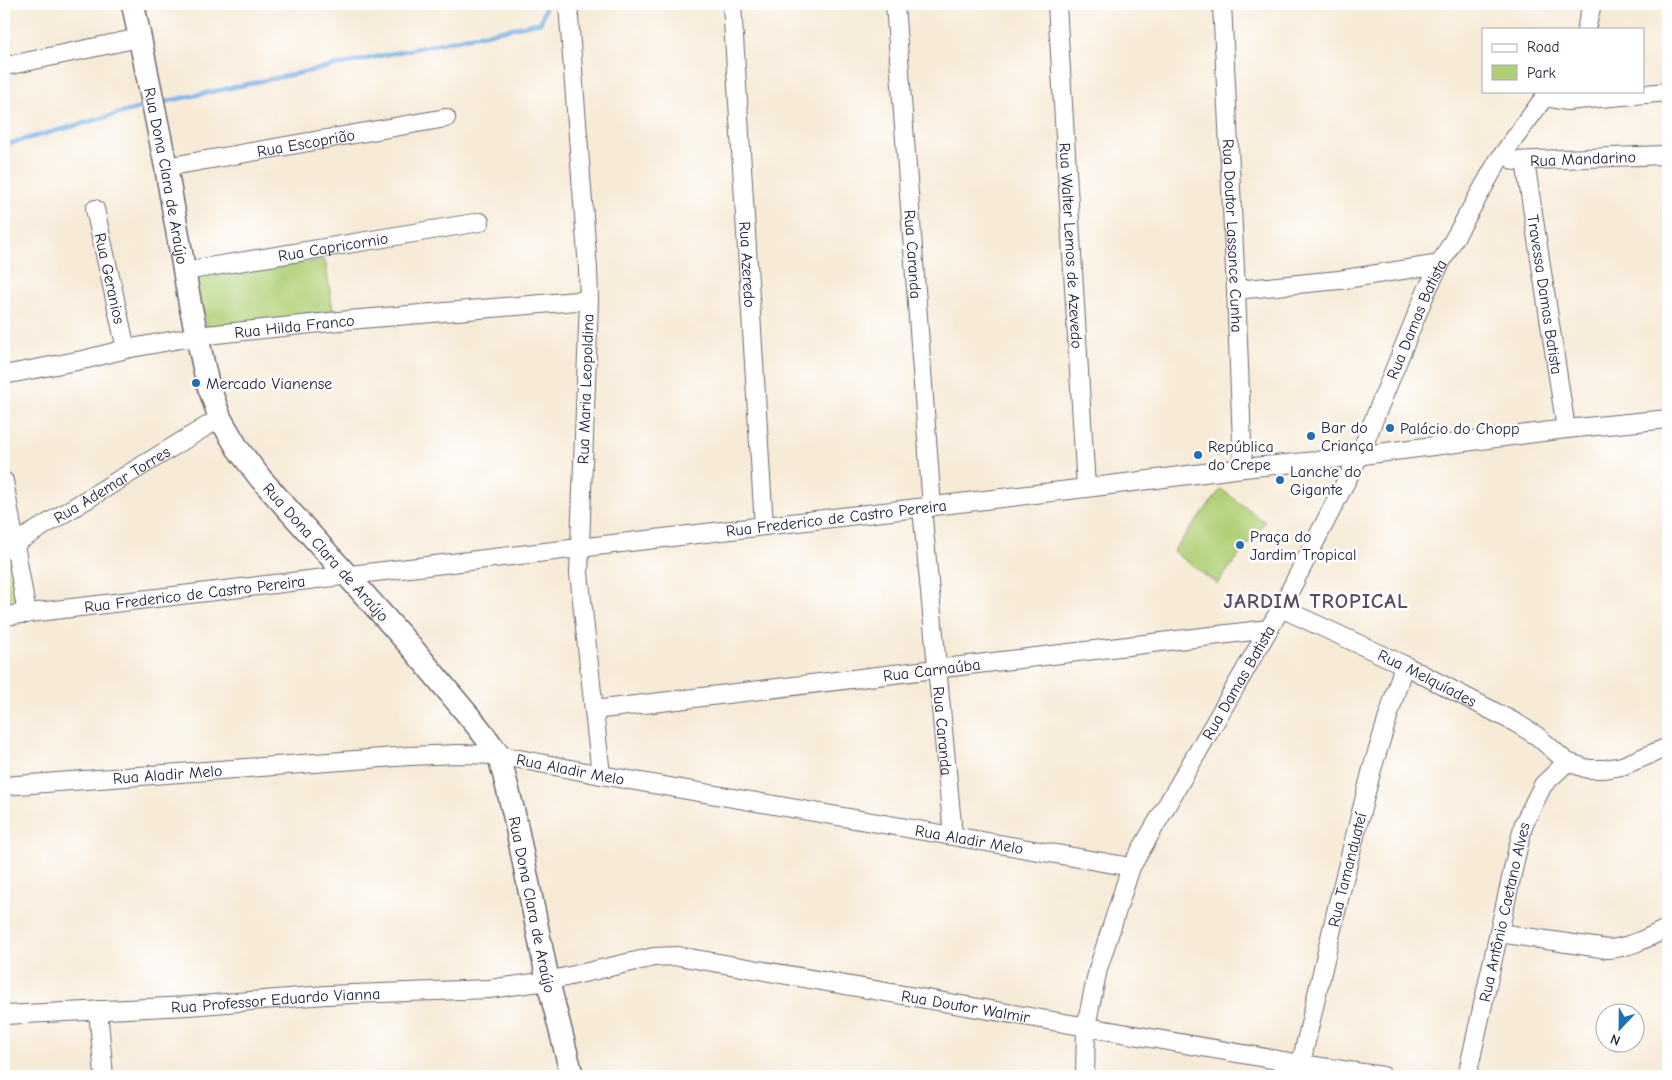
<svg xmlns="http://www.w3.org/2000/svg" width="1672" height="1080" font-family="'Comic Neue',sans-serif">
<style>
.green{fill:#b0d077;stroke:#697959}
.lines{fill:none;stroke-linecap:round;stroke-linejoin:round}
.stream{stroke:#75aee5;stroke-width:4.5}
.minor-casing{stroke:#6d6871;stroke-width:20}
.major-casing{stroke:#6d6871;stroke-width:25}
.minor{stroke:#fff;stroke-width:18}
.major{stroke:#fff;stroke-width:22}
.poi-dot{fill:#1f6fb2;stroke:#fff;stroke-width:2}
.labels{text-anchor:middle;stroke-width:5;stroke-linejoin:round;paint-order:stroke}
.street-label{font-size:16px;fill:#22223b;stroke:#fff}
.poi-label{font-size:16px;fill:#22223b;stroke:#fff;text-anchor:start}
.district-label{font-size:21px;font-weight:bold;letter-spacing:1px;fill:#5b4c65;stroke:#fff}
</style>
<rect width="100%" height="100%" fill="#fff"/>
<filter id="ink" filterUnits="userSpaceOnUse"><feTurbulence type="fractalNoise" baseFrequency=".02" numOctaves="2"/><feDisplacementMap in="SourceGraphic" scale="10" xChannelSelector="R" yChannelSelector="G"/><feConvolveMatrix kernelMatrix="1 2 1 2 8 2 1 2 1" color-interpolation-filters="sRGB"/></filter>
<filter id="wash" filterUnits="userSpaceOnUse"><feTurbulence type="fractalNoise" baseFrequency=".0096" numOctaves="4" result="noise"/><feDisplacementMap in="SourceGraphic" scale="20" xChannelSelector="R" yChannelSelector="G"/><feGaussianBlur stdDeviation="1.12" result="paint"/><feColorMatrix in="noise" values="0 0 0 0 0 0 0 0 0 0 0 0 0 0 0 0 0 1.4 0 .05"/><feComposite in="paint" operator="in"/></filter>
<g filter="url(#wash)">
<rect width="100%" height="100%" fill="#f7ead6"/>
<g class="green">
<path d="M325,260L334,316L206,328L196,277Z"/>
<path d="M1221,489L1265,522L1217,584L1173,551Z"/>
<path d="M10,553L18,604L4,606V556Z"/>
</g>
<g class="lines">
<g class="stream">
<path d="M159,103L541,22L546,4"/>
<path d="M4,145L147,106"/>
</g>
</g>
</g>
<g filter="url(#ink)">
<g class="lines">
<g class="minor-casing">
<g id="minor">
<path d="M568,4L588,269L589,300L579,573L601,775"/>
<path id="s1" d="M732,4L764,526"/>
<path id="s2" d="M895,4L932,507"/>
<path id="s3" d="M1057,4L1086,488"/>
<path id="s4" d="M1222,4L1236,290L1243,468"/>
<path d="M1586,29L1592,4"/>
<path d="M11,65L139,38"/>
<path d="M1545,97L1566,101L1668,92"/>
<path id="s5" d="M1514,161L1663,155L1668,156"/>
<path id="s6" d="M1525,161L1566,429"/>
<path id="s7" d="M166,167L446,118"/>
<path id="s8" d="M95,209L126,349"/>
<path id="s9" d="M185,271L480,222"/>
<path d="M1236,290L1339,280L1440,264"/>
<path id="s10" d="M4,375L87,359L126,349L197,336L349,320L589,300"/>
<path d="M4,481L27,614"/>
<path id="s11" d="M922,508L953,835"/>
<path id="s12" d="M4,550L220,418"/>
<path id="s13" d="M1281,608L1404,665L1516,723L1537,736L1567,762L1588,769H1605L1622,766L1668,747"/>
<path id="s14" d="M4,616L1086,488L1243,468L1316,461L1566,429L1668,419"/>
<path id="s15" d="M594,710L1269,629"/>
<path id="s16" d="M4,786L409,756L458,754L499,755L601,775L1131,867"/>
<path d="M1499,933L1608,949C1629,948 1649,937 1668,928"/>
<path d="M98,1010L104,1076"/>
<path id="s17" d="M4,1015L188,1006L326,995L489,989L548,981L654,957L678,956L1301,1064L1383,1076"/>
<path id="s18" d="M1085,1076L1086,1026L1098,969L1131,867L1281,608L1359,456L1426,292L1440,264L1498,161L1549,91"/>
<path id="s19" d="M1298,1076L1339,899L1372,769L1404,665"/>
<path id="s20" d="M1467,1076L1516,856L1524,823L1543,785L1567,762"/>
</g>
</g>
<g class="major-casing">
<g id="major">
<path id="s21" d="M133,4L166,167L190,304L207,381L220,418L238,449L261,479L413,649L478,727L499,755L514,814L548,981L572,1076"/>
</g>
</g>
<use href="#minor" class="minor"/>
<use href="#major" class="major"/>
</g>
</g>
<g class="poi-dot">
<circle cx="196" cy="383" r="5"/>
<circle cx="1390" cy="428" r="5"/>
<circle cx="1311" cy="436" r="5"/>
<circle cx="1198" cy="455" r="5"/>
<circle cx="1280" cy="480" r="5"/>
<circle cx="1240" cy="545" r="5"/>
</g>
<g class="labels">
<g class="street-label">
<text dy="6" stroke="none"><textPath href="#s7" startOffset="142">Rua Escoprião</textPath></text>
<text dy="6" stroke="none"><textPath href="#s5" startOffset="69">Rua Mandarino</textPath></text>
<text dy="6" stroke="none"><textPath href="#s21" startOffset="175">Rua Dona Clara de Araújo</textPath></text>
<text dy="6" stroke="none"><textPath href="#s4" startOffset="232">Rua Doutor Lassance Cunha</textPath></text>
<text dy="6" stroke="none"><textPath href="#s3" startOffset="242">Rua Walter Lemos de Azevedo</textPath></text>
<text dy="6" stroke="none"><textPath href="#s9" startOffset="150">Rua Capricornio</textPath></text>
<text dy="6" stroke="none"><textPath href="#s2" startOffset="251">Rua Caranda</textPath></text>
<text dy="6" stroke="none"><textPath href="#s1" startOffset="261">Rua Azeredo</textPath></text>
<text dy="6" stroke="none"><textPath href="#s8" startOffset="71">Rua Geranios</textPath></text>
<text dy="6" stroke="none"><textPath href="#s6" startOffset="135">Travessa Damas Batista</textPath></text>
<text dy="6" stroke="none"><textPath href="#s18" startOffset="834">Rua Damas Batista</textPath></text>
<text dy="6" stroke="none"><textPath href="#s10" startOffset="295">Rua Hilda Franco</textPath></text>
<text transform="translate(585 389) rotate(-88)" y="6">Rua Maria Leopoldina</text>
<text dy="6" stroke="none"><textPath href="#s12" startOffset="126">Rua Ademar Torres</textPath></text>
<text dy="6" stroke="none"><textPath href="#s14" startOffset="838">Rua Frederico de Castro Pereira</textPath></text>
<text dy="6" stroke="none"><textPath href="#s21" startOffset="595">Rua Dona Clara de Araújo</textPath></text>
<text dy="6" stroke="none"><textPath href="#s14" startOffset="192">Rua Frederico de Castro Pereira</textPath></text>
<text dy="6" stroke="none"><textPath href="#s15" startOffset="340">Rua Carnaúba</textPath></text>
<text dy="6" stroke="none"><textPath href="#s13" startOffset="162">Rua Melquíades</textPath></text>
<text dy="6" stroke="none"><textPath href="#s18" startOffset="429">Rua Damas Batista</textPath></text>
<text dy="6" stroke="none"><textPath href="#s11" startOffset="224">Rua Caranda</textPath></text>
<text dy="6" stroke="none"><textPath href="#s16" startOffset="569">Rua Aladir Melo</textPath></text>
<text dy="6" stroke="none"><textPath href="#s16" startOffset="164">Rua Aladir Melo</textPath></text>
<text dy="6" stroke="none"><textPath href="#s16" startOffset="974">Rua Aladir Melo</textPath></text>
<text dy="6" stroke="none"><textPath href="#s19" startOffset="212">Rua Tamanduateí</textPath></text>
<text dy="6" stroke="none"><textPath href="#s21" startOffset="1015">Rua Dona Clara de Araújo</textPath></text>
<text dy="6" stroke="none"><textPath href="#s20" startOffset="168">Rua Antônio Caetano Alves</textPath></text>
<text dy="6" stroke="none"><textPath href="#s17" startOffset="272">Rua Professor Eduardo Vianna</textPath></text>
<text dy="6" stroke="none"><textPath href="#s17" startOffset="970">Rua Doutor Walmir</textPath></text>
</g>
<g class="poi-label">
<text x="206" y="389">Mercado Vianense</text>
<text x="1321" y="433">Bar do<tspan x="1321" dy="18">Criança</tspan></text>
<text x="1400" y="434">Palácio do Chopp</text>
<text x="1208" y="452">República<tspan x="1208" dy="18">do Crepe</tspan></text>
<text x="1290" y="477">Lanche do<tspan x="1290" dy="18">Gigante</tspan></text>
<text x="1250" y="542">Praça do<tspan x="1250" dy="18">Jardim Tropical</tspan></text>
</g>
<g class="district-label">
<text x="1316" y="608">JARDIM TROPICAL</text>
</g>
</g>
<rect width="1672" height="1080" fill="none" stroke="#fff" stroke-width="20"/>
<rect x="1482" y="28" width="162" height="65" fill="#ffffff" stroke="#a7a7b1"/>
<rect x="1492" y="44" width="25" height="8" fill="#ffffff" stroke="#a7a7b1"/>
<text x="1527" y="52" font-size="15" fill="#22223b">Road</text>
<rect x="1492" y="65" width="25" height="15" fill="#b0d077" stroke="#a7a7b1"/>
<text x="1527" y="78" font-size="15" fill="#22223b">Park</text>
<g transform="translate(1620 1028) rotate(202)"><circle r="24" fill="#ffffff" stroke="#a7a7b1"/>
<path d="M0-4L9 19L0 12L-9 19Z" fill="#1f6fb2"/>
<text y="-8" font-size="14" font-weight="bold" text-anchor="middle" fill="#22223b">N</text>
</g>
</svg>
